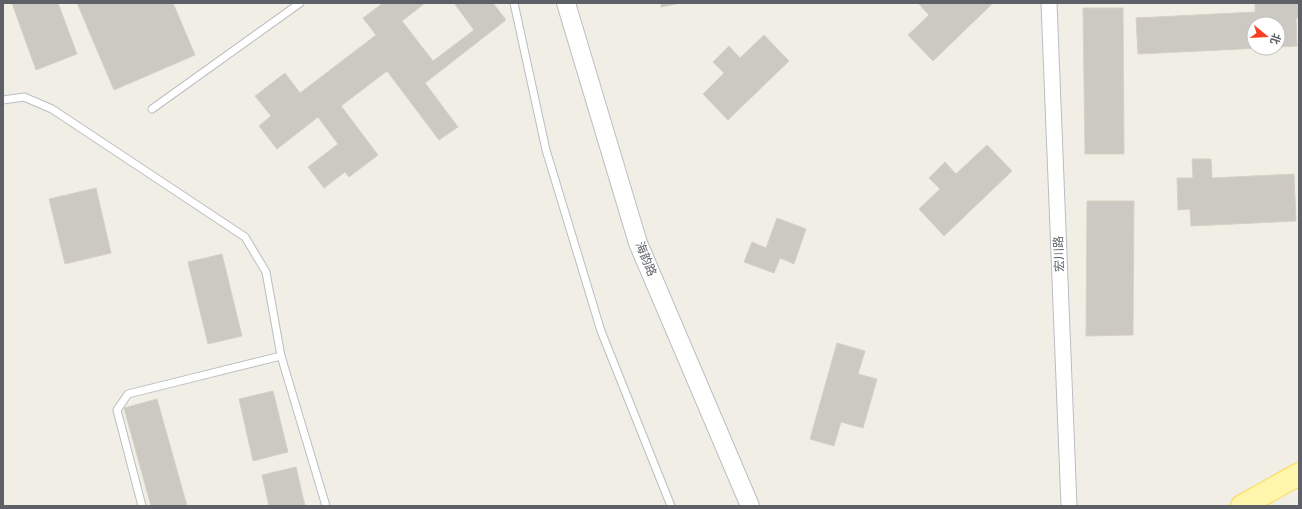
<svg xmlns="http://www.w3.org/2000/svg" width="1302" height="509" font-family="Roboto,'Noto Sans SC',sans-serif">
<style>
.building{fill:#ccc9c2;stroke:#d6d1c3}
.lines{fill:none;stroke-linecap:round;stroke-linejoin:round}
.service-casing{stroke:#babdc2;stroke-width:9}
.minor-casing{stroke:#babdc2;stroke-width:17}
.tertiary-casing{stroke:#babdc2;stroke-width:20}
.primary-casing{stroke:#ffd850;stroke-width:24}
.service{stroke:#fff;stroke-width:7}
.minor{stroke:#fff;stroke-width:15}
.tertiary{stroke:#fff;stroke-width:18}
.primary{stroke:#fff6ac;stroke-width:22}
.labels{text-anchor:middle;stroke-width:3;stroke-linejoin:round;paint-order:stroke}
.street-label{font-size:12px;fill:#5d6167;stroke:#fff}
</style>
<rect width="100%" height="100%" fill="#f1efe5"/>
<g class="building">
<path d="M12,3H58L77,54L36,70Z"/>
<path d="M77,3H173L195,55L114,90Z"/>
<path d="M383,3H425L402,21L433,61L474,30L454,3H493L506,20L425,83L458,127L439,140L387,71L341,106L378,155L349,177L345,172L324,188L308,167L338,144L318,117L277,149L259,126L271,116L255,96L285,73L300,93L376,35L363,18Z"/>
<path d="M661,3H681L661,7Z"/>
<path d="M918,3H993L933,61L908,35L929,15Z"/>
<path d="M1255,3H1299V18H1296L1297,46L1278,47V24H1254V48H1262L1138,54L1136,18L1255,12Z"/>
<path d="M1083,8H1123L1124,154H1085Z"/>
<path d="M764,35L789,61L728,120L703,94L724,73L713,62L729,46L740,58Z"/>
<path d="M987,145L1012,171L944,236L919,209L940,189L929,178L945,162L956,174Z"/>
<path d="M1192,159H1211L1212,178L1294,174L1296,221L1191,226L1190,209L1178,210L1177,178H1193Z"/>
<path d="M96,188L111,253L65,264L49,199Z"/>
<path d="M1087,201H1134L1133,335L1086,336Z"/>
<path d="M777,218L806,229L794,264L780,258L774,273L744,262L752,242L766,248Z"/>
<path d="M222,254L242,336L208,344L188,262Z"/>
<path d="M837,343L865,351L858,374L877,379L863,428L841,422L834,446L810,439Z"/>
<path d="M273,391L288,452L253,461L239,399Z"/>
<path d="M157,399L187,506H151L124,408Z"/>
<path d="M296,467L305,506H269L262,475Z"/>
</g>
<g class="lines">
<g class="service-casing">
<g id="service">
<path d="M514,3L546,150L601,331L671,506"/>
<path d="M3,100L24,97L52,109L245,237L266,272L281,356L326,506"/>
<path d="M152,109L300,3"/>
<path d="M142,506L117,410L128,394L281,356"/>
</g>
</g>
<g class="minor-casing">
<path id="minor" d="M1049,3L1069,506"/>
</g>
<g class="tertiary-casing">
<path id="tertiary" d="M566,3L638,243L750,506"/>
</g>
<g class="primary-casing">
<path id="primary" d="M1242,506L1299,474"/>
</g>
<use href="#service" class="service"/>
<use href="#minor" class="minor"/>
<use href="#tertiary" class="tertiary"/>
<use href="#primary" class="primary"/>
</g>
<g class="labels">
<g class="street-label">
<text transform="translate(1059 254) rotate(-92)" y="4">宏川路</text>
<text transform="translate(646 259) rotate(68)" y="4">海韵路</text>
</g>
</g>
<rect width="1302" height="509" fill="none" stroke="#5d6167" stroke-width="8"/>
<g transform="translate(1266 36) rotate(108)"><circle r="19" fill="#ffffff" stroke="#bec0c2"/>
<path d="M0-3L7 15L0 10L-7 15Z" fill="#fa3f22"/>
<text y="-6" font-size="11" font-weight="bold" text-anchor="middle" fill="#5d6167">北</text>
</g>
</svg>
